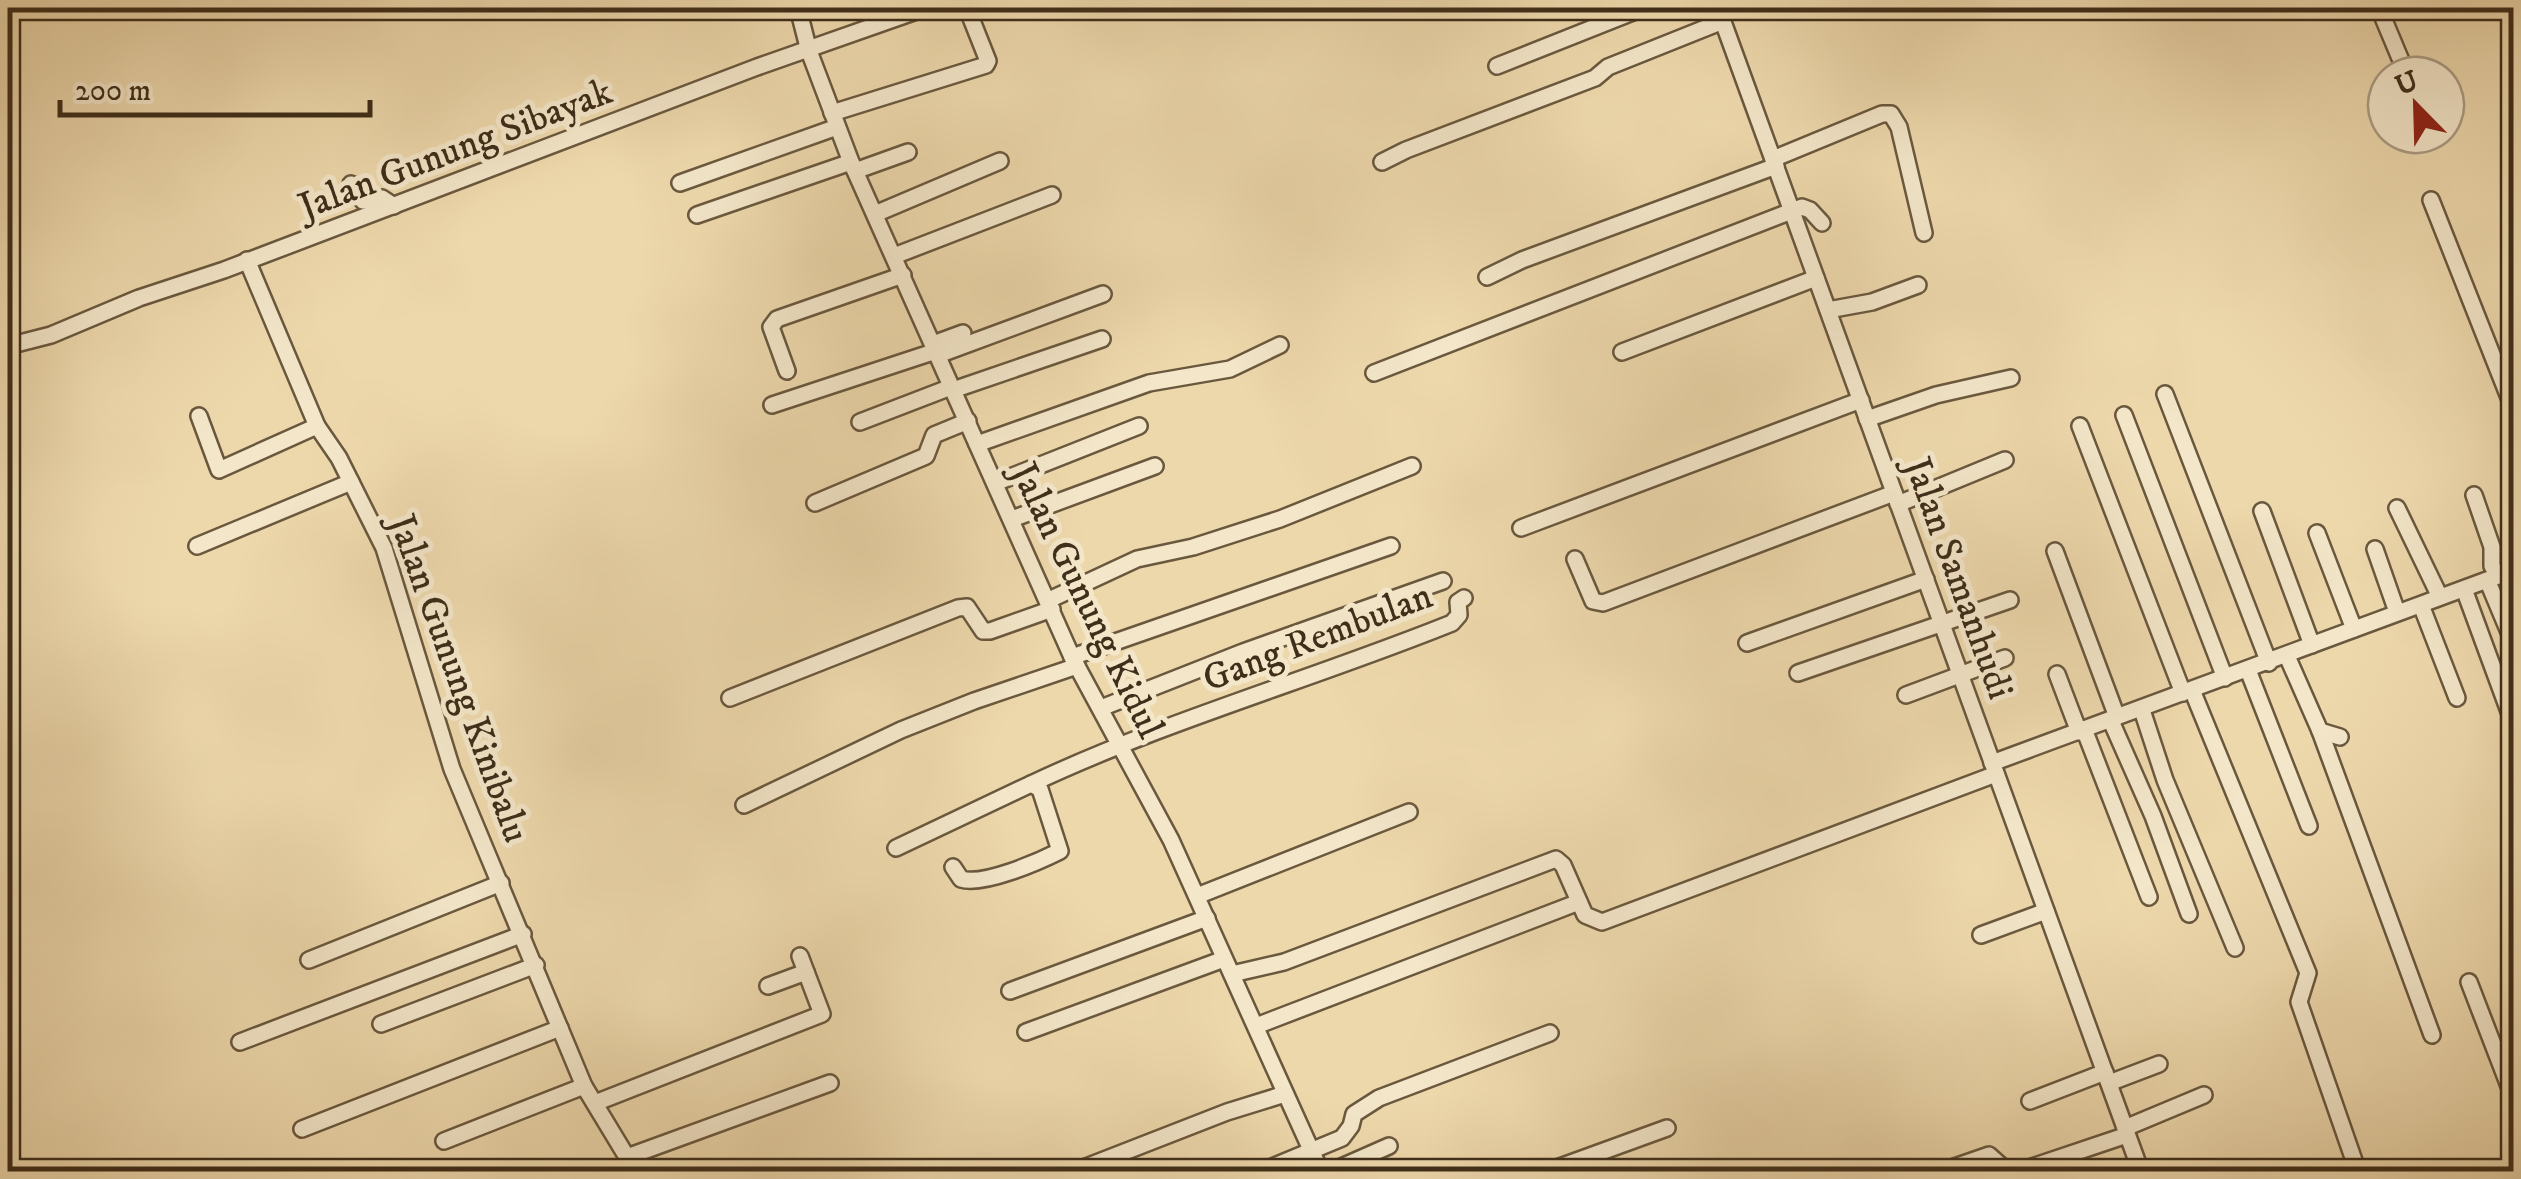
<svg xmlns="http://www.w3.org/2000/svg" width="2521" height="1179" font-family="'IM FELL DW Pica',serif">
<style>
.lines{fill:none;stroke-linecap:round;stroke-linejoin:round}
.minor-casing{stroke:#6a583e;stroke-width:20}
.minor{stroke:#f3e6c9;stroke-width:15}
.labels{text-anchor:middle;stroke-width:10;stroke-linejoin:round;paint-order:stroke}
.street-label{font-size:38px;fill:#3f2e1a;stroke:#f3e6c9}
</style>
<rect width="100%" height="100%" fill="#edd8ac"/>
<filter id="stains"><feTurbulence type="fractalNoise" baseFrequency=".002" numOctaves="4"/><feColorMatrix values="0 0 0 0 .2 0 0 0 0 .09 0 0 0 0 .02 0 0 0 .5 -.17"/></filter>
<radialGradient id="worn" r=".72"><stop offset=".6" stop-color="#630" stop-opacity="0"/><stop offset="1" stop-color="#630" stop-opacity=".3"/></radialGradient>
<g class="lines">
<g class="minor-casing">
<g id="minor">
<path d="M798,8L809,51L851,162L1072,657L1171,840L1321,1172"/>
<path d="M1718,8L2141,1172"/>
<path d="M2379,8L2407,75"/>
<path d="M1497,66L1643,8"/>
<path d="M832,113L986,65L988,61L967,8"/>
<path d="M1773,159L1882,114H1891L1899,127L1924,233"/>
<path d="M1382,162L1406,150L1595,78L1608,67L1723,21"/>
<path d="M855,171L908,152"/>
<path d="M680,183L837,127"/>
<path d="M351,184L363,201L382,198L394,206"/>
<path d="M2431,200L2514,410"/>
<path d="M875,214L1000,161"/>
<path d="M697,215L851,162"/>
<path d="M894,256L1052,195"/>
<path d="M247,260L317,426L339,458L384,548L452,769L584,1086L636,1172"/>
<path d="M1487,277L1522,260L1776,166"/>
<path d="M1828,310L1872,302L1918,285"/>
<path d="M933,344L963,333"/>
<path d="M8,346L51,335L139,298L224,270L757,67L925,8"/>
<path d="M1622,352L1816,278"/>
<path d="M938,355L1103,294"/>
<path d="M787,371L771,327L777,319L903,275"/>
<path d="M1374,373L1802,207L1810,210L1822,223"/>
<path d="M953,390L1102,339"/>
<path d="M2165,394L2269,663"/>
<path d="M772,405L936,351"/>
<path d="M2124,415L2225,678"/>
<path d="M199,416L219,470L317,426"/>
<path d="M1867,419L1936,395L2011,378"/>
<path d="M860,422L951,387"/>
<path d="M2080,426L2183,693"/>
<path d="M977,444L1149,383L1230,369L1280,345"/>
<path d="M995,483L1139,426"/>
<path d="M2474,495L2492,547V566L2498,576"/>
<path d="M815,503L926,456L934,435L968,421"/>
<path d="M1898,504L2005,460"/>
<path d="M2397,508L2440,597"/>
<path d="M2262,511L2312,645"/>
<path d="M1012,519L1155,466"/>
<path d="M1521,528L1861,400"/>
<path d="M2317,533L2354,629"/>
<path d="M197,546L351,482"/>
<path d="M2375,549L2397,612"/>
<path d="M2055,551L2117,717"/>
<path d="M1575,559L1593,601L1603,603L1894,493"/>
<path d="M2488,582L2514,644"/>
<path d="M2464,589L2514,725"/>
<path d="M1049,600L1137,559L1193,547L1280,519L1412,466"/>
<path d="M2421,605L2457,698"/>
<path d="M1747,643L1926,579"/>
<path d="M2287,656L2320,731L2340,737"/>
<path d="M1072,657L1391,546"/>
<path d="M2248,670L2309,826"/>
<path d="M1798,673L2010,600"/>
<path d="M2057,674L2079,732"/>
<path d="M2192,690L2308,973L2299,1002L2358,1172"/>
<path d="M1906,695L2005,658"/>
<path d="M730,698L958,608L967,607L983,631H990L1052,609"/>
<path d="M1101,708L1243,652L1443,581"/>
<path d="M2142,710L2165,780L2235,948"/>
<path d="M2111,721L2153,816L2189,914"/>
<path d="M2084,729L2149,897"/>
<path d="M2320,731L2432,1035"/>
<path d="M1992,763L2514,570"/>
<path d="M744,805L901,730L974,701L1077,666"/>
<path d="M896,848L1031,784"/>
<path d="M953,867L961,879C983,886 1038,862 1060,851L1040,789L1031,784C1167,720 1313,679 1452,623L1459,615L1458,602L1464,598"/>
<path d="M1197,896L1409,812"/>
<path d="M1981,935L2046,911"/>
<path d="M309,960L501,883"/>
<path d="M1232,974L1284,962L1556,859L1563,865L1585,915L1602,922L1996,774"/>
<path d="M2469,982L2514,1099"/>
<path d="M768,986L806,972"/>
<path d="M1010,991L1207,918"/>
<path d="M381,1024L536,965"/>
<path d="M1256,1026L1579,902"/>
<path d="M1026,1032L1224,959"/>
<path d="M240,1042L523,934"/>
<path d="M2109,1083L2159,1064"/>
<path d="M2030,1101L2105,1072"/>
<path d="M595,1103L822,1014L800,956"/>
<path d="M2125,1128L2204,1095"/>
<path d="M302,1129L560,1028"/>
<path d="M444,1141L584,1086"/>
<path d="M627,1157L830,1083"/>
<path d="M1073,1172L1227,1112L1285,1094"/>
<path d="M1260,1172L1342,1138L1351,1126L1354,1114L1379,1098L1550,1033"/>
<path d="M1330,1172L1389,1146"/>
<path d="M1546,1172L1667,1128"/>
<path d="M1940,1172L1989,1155L2008,1172"/>
<path d="M2017,1172L2127,1135"/>
</g>
</g>
<use href="#minor" class="minor"/>
</g>
<g class="labels">
<g class="street-label">
<text transform="translate(455 148) rotate(-21)" y="13">Jalan Gunung Sibayak</text>
<text transform="translate(1960 578) rotate(70)" y="13">Jalan Samanhudi</text>
<text transform="translate(1088 600) rotate(64)" y="13">Jalan Gunung Kidul</text>
<text transform="translate(1317 636) rotate(-21)" y="13">Gang Rembulan</text>
<text transform="translate(460 678) rotate(70)" y="13">Jalan Gunung Kinibalu</text>
</g>
</g>
<rect width="2521" height="1179" fill="none" stroke="#edd8ac" stroke-width="40"/>
<rect x="10" y="10" width="2501" height="1159" fill="none" stroke="#3f2e1a" stroke-width="5"/>
<rect x="20" y="20" width="2481" height="1139" fill="none" stroke="#3f2e1a" stroke-width="2.5"/>
<g transform="translate(2416 105) rotate(337)"><circle r="48" fill="#f3e6c9" stroke="#ab9c83" stroke-width="2.5"/>
<path d="M0-8L18 38L0 25L-18 38Z" fill="#8f2418"/>
<text y="-15" font-size="28" font-weight="bold" text-anchor="middle" fill="#3f2e1a">U</text>
</g>
<path d="M60 100v15h310v-15" fill="none" stroke="#3f2e1a" stroke-width="5"/>
<text x="75" y="100" font-size="30" fill="#3f2e1a" stroke="#f3e6c9" stroke-width="8" paint-order="stroke">200 m</text>
<rect width="100%" height="100%" filter="url(#stains)"/>
<rect width="100%" height="100%" fill="url(#worn)"/>
</svg>
